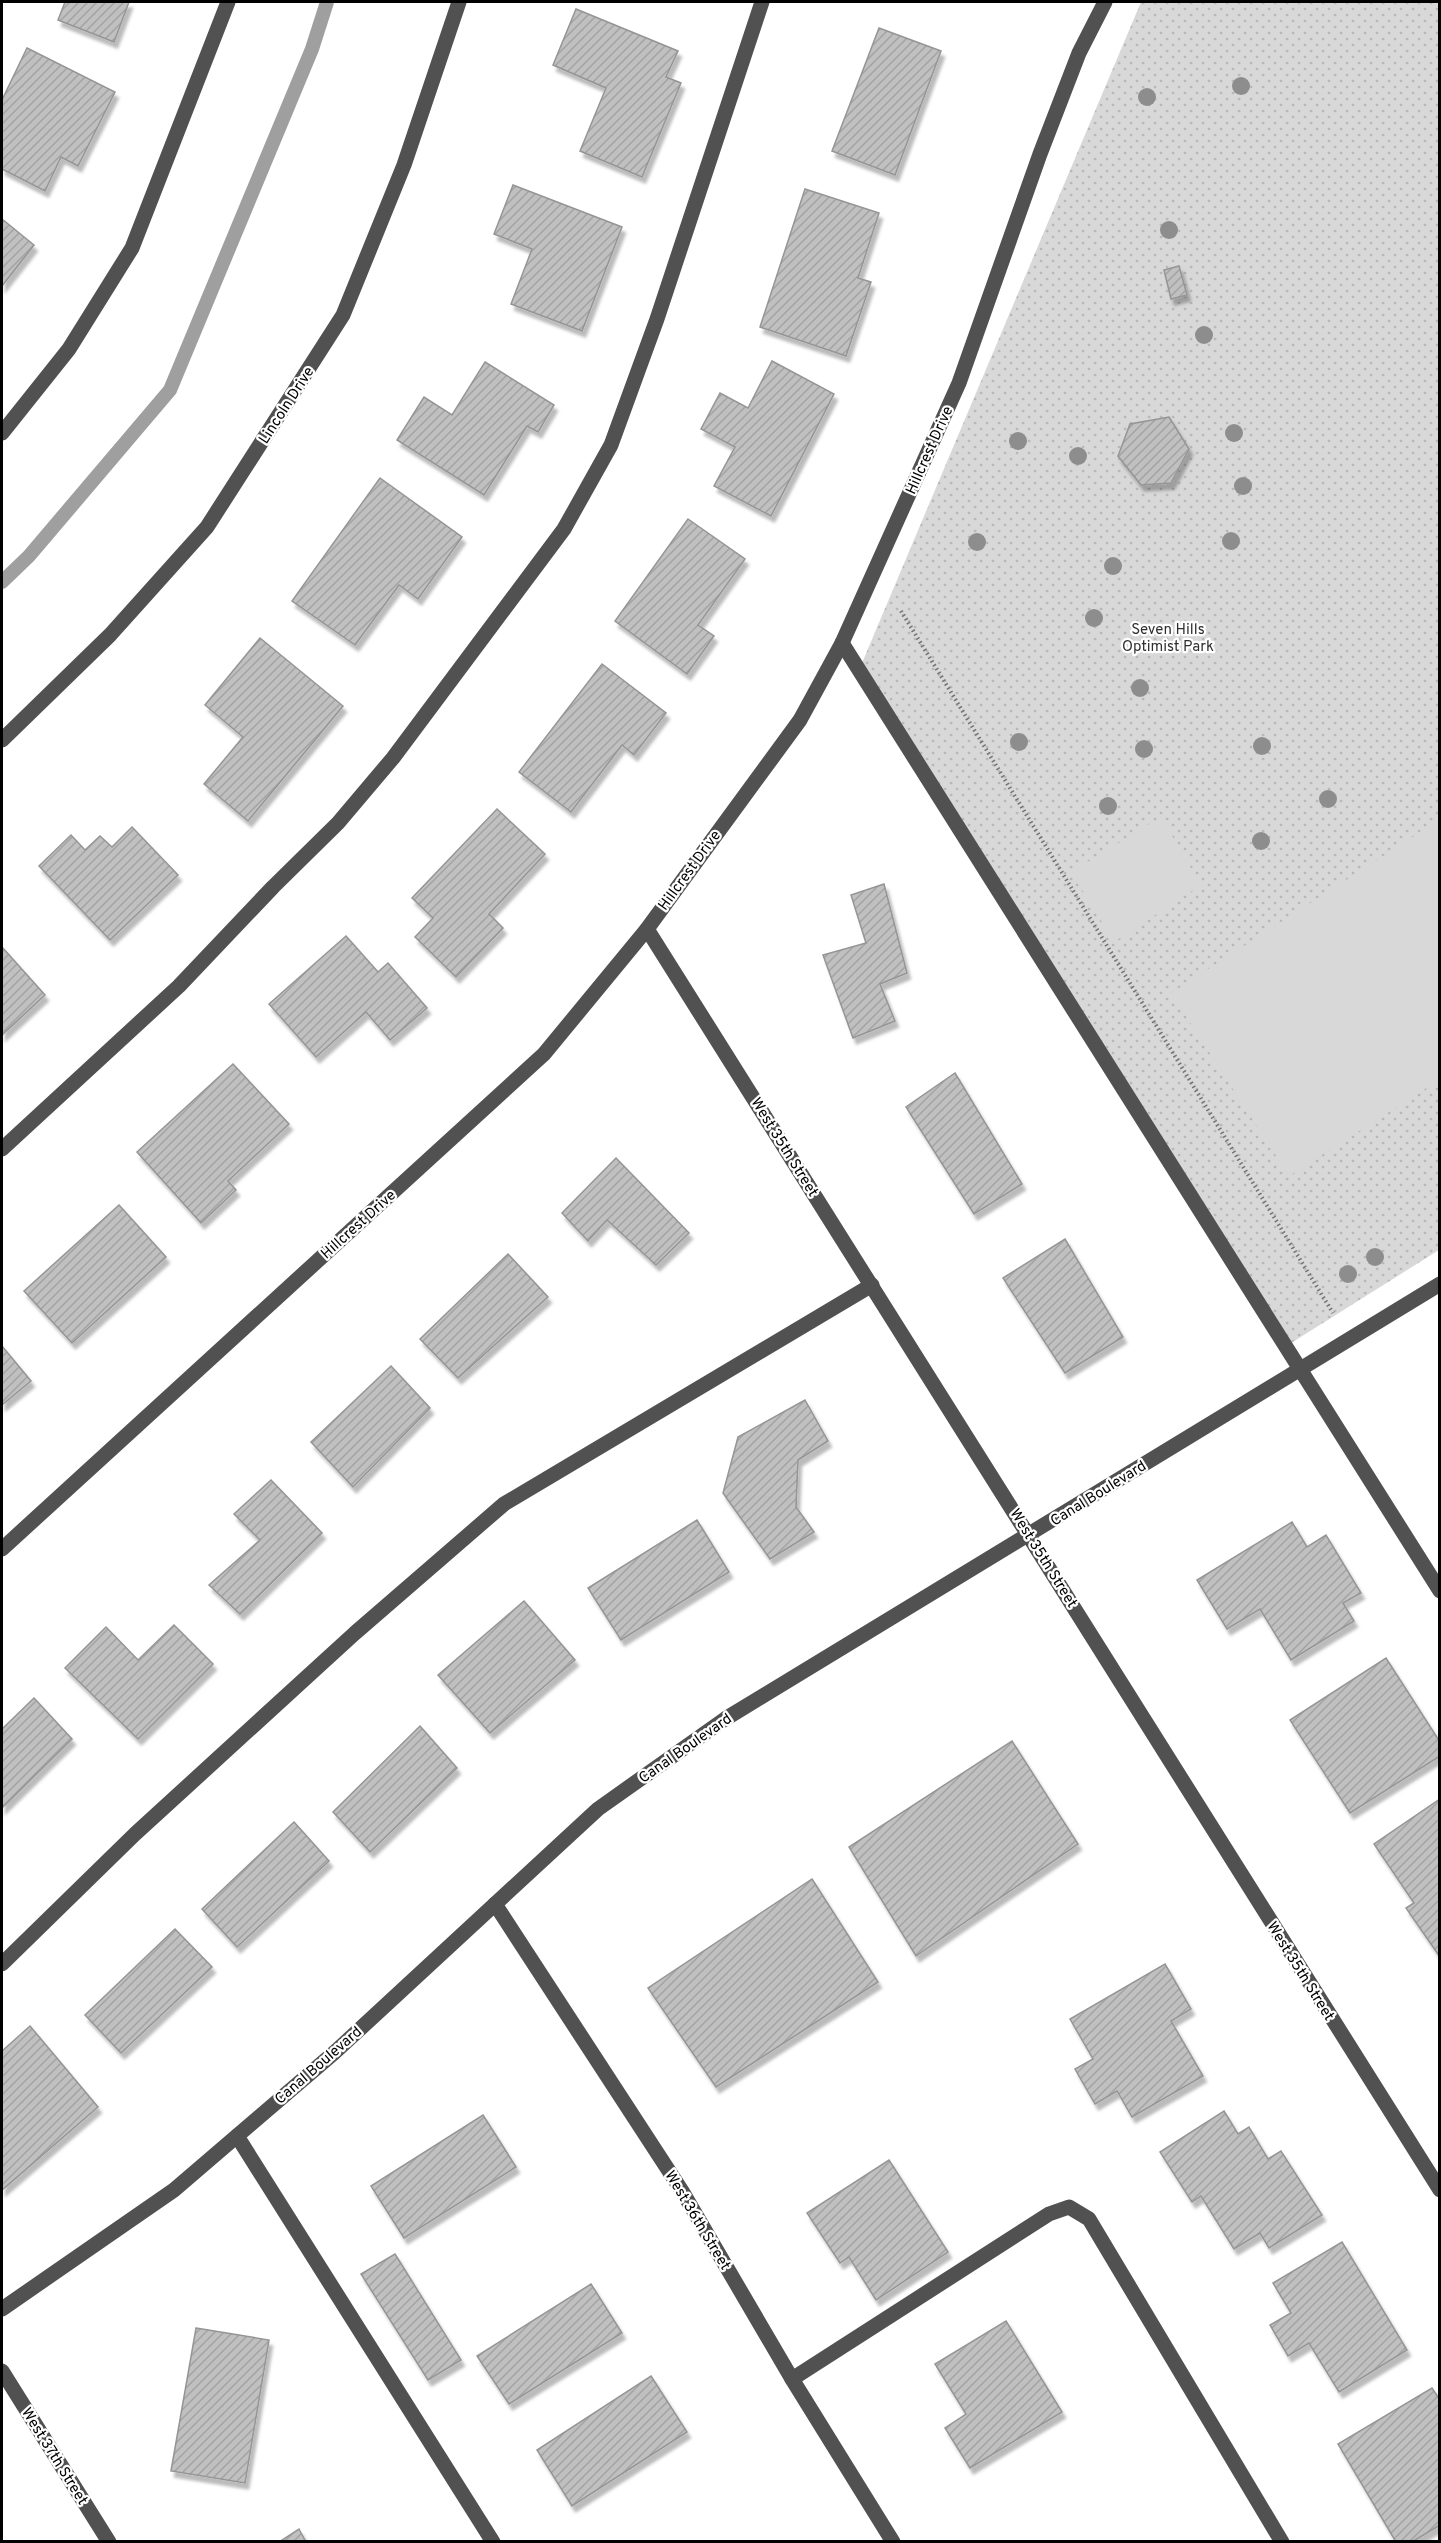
<svg xmlns="http://www.w3.org/2000/svg" width="1441" height="2543" font-family="Overpass,sans-serif">
<style>
.green{fill:url(#green-dots)}
.pitch{fill:#d8d8d8}
.lines{fill:none;stroke-linecap:round;stroke-linejoin:round}
.stream{stroke:#9f9f9f;stroke-width:14}
.building{fill:url(#building-hatch);stroke:#959595;stroke-width:1.5;filter:url(#shadow)}
.path{stroke:#737373;stroke-width:4;stroke-dasharray:1.5 3;stroke-linecap:butt}
.minor{stroke:#515151;stroke-width:15}
.tree{fill:#8d8d8d}
.labels{text-anchor:middle;stroke-width:4.5;stroke-linejoin:round;paint-order:stroke}
.street-label{font-size:15px;fill:#000;stroke:#fff}
.park-label{font-size:15px;fill:#2f2f2f;stroke:#fff}
</style>
<defs>
<pattern id="green-dots" width="8" height="8" patternUnits="userSpaceOnUse" patternTransform="scale(1.5)"><rect width="8" height="8" fill="#d8d8d8"/><path d="M2 2h.1M6 6h.1" fill="none" stroke="#b8b8b8" stroke-width="1.8" stroke-linecap="round"/></pattern>
<pattern id="building-hatch" width="6" height="6" patternUnits="userSpaceOnUse" patternTransform="scale(1.5)"><rect width="6" height="6" fill="#c0c0c0"/><path d="M-1 1l2-2M0 6l6-6M5 7l2-2" fill="none" stroke="#a3a3a3"/></pattern>
<filter id="shadow"><feDropShadow dx="3.5" dy="6" stdDeviation="1.5" flood-color="#0004"/></filter>
</defs>
<rect width="100%" height="100%" fill="#fff"/>
<path class="green" d="M1141,2H1439V1250L1288,1345L862,663Z"/>
<g class="pitch">
<path d="M1161,817L1201,885L1114,942L1071,872Z"/>
<path d="M1439,820V1080L1289,1176L1171,993Z"/>
</g>
<g class="lines">
<path class="stream" d="M2,582L29,556L170,390L312,49L327,2"/>
</g>
<g class="building">
<path d="M65,2H129L114,42L58,20Z"/>
<path d="M576,9L678,51L666,77L681,83L642,177L580,151L606,88L553,65Z"/>
<path d="M879,28L941,51L895,175L832,151Z"/>
<path d="M27,48L115,92L78,166L61,157L45,191L2,169V100Z"/>
<path d="M513,185L622,227L582,331L511,304L532,249L494,234Z"/>
<path d="M805,189L879,213L858,278L871,282L846,356L760,327Z"/>
<path d="M2,219L34,245L2,286Z"/>
<path d="M1179,266L1187,295L1171,299L1164,270Z"/>
<path d="M772,361L834,394L771,516L714,486L735,447L701,429L720,393L748,408Z"/>
<path d="M485,362L554,405L538,432L527,426L484,495L397,440L424,397L452,415Z"/>
<path d="M1169,417L1189,449L1171,483L1141,485L1118,456L1130,424Z"/>
<path d="M380,478L462,537L418,599L399,585L355,645L292,601Z"/>
<path d="M688,519L745,559L698,625L714,636L687,674L615,621Z"/>
<path d="M260,638L343,706L248,821L204,784L243,737L205,705Z"/>
<path d="M602,664L666,713L634,755L622,745L571,812L519,772Z"/>
<path d="M497,809L545,854L489,914L503,928L456,977L415,937L433,918L412,898Z"/>
<path d="M132,827L178,875L110,940L39,866L71,835L85,850L100,836L112,847Z"/>
<path d="M884,884L907,973L880,984L895,1021L853,1038L823,955L866,943L851,895Z"/>
<path d="M346,936L378,972L388,963L427,1008L390,1040L366,1012L316,1057L269,1004Z"/>
<path d="M2,947L45,995L2,1035Z"/>
<path d="M233,1064L289,1124L228,1181L236,1190L201,1223L137,1152Z"/>
<path d="M955,1073L1022,1184L974,1214L906,1107Z"/>
<path d="M616,1158L689,1233L656,1265L607,1220L588,1241L562,1213Z"/>
<path d="M119,1205L166,1257L72,1343L24,1291Z"/>
<path d="M1065,1239L1123,1337L1065,1373L1003,1278Z"/>
<path d="M508,1254L548,1297L458,1378L420,1339Z"/>
<path d="M2,1346L31,1381L2,1405Z"/>
<path d="M391,1366L430,1408L353,1487L311,1442Z"/>
<path d="M805,1400L828,1441L798,1460L796,1507L814,1532L770,1559L723,1493L738,1437Z"/>
<path d="M271,1480L322,1533L240,1614L209,1585L260,1540L234,1514Z"/>
<path d="M697,1520L729,1572L621,1640L588,1588Z"/>
<path d="M1292,1522L1307,1547L1326,1535L1361,1593L1343,1603L1354,1621L1291,1660L1260,1609L1227,1629L1197,1580Z"/>
<path d="M524,1601L575,1660L490,1733L438,1675Z"/>
<path d="M174,1625L213,1664L138,1739L65,1668L106,1627L138,1660Z"/>
<path d="M1386,1658L1440,1742V1756L1350,1813L1290,1720Z"/>
<path d="M34,1698L72,1739L2,1808V1729Z"/>
<path d="M420,1726L457,1768L370,1852L333,1812Z"/>
<path d="M1012,1741L1078,1844L916,1956L849,1847Z"/>
<path d="M1440,1799V1957L1406,1908L1414,1903L1374,1844Z"/>
<path d="M294,1822L329,1861L237,1947L202,1909Z"/>
<path d="M812,1879L878,1982L716,2087L648,1988Z"/>
<path d="M175,1929L212,1967L121,2053L85,2015Z"/>
<path d="M1165,1964L1191,2009L1171,2021L1203,2076L1132,2117L1117,2091L1095,2104L1075,2069L1093,2059L1070,2019Z"/>
<path d="M30,2026L98,2107L2,2190V2051Z"/>
<path d="M1224,2111L1238,2134L1249,2127L1268,2159L1281,2151L1322,2215L1269,2248L1260,2233L1234,2249L1201,2196L1192,2202L1160,2152Z"/>
<path d="M483,2115L516,2167L404,2238L371,2186Z"/>
<path d="M889,2160L948,2252L876,2300L849,2257L840,2263L807,2213Z"/>
<path d="M1342,2242L1407,2350L1339,2392L1309,2343L1288,2356L1270,2325L1291,2313L1273,2283Z"/>
<path d="M395,2254L461,2360L428,2380L361,2274Z"/>
<path d="M591,2284L622,2333L509,2404L477,2356Z"/>
<path d="M1006,2321L1062,2412L970,2468L945,2428L966,2414L935,2364Z"/>
<path d="M196,2328L269,2340L245,2483L171,2471Z"/>
<path d="M651,2376L687,2432L572,2506L537,2450Z"/>
<path d="M1432,2388L1440,2400V2525L1412,2542H1396L1338,2444Z"/>
<path d="M299,2529L306,2542H279Z"/>
</g>
<g class="lines">
<path class="path" d="M901,611L1333,1313"/>
<g class="minor">
<path d="M2,433L69,349L132,248L228,2"/>
<path d="M842,643L1440,1591"/>
<path d="M2,740L110,635L207,527L343,315L404,165L459,2"/>
<path d="M647,929L1440,2190"/>
<path d="M2,1149L179,986L273,887L338,823L393,758L564,529L611,445L657,319L762,2"/>
<path d="M2,1549L544,1054L647,929L800,720L842,643L959,383L1040,154L1079,53L1105,2"/>
<path d="M495,1904L682,2191L792,2379L893,2542"/>
<path d="M2,1964L135,1834L355,1633L504,1504L872,1285"/>
<path d="M237,2136L493,2542"/>
<path d="M2,2309L174,2190L335,2052L598,1809L725,1719L1440,1284"/>
<path d="M2,2371L109,2542"/>
<path d="M792,2379L1049,2214L1069,2207L1089,2219L1282,2542"/>
</g>
</g>
<g class="tree">
<circle cx="1241" cy="86" r="9"/>
<circle cx="1147" cy="97" r="9"/>
<circle cx="1169" cy="230" r="9"/>
<circle cx="1204" cy="335" r="9"/>
<circle cx="1234" cy="433" r="9"/>
<circle cx="1018" cy="441" r="9"/>
<circle cx="1078" cy="456" r="9"/>
<circle cx="1243" cy="486" r="9"/>
<circle cx="1231" cy="541" r="9"/>
<circle cx="977" cy="542" r="9"/>
<circle cx="1113" cy="566" r="9"/>
<circle cx="1094" cy="618" r="9"/>
<circle cx="1140" cy="688" r="9"/>
<circle cx="1019" cy="742" r="9"/>
<circle cx="1262" cy="746" r="9"/>
<circle cx="1144" cy="749" r="9"/>
<circle cx="1328" cy="799" r="9"/>
<circle cx="1108" cy="806" r="9"/>
<circle cx="1261" cy="841" r="9"/>
<circle cx="1375" cy="1257" r="9"/>
<circle cx="1348" cy="1274" r="9"/>
</g>
<g class="labels">
<g class="street-label">
<text transform="translate(286 405) rotate(-57)" y="5">Lincoln Drive</text>
<text transform="translate(929 450) rotate(-66)" y="5">Hillcrest Drive</text>
<text transform="translate(689 870) rotate(-54)" y="5">Hillcrest Drive</text>
<text transform="translate(785 1147) rotate(58)" y="5">West 35th Street</text>
<text transform="translate(358 1224) rotate(-42)" y="5">Hillcrest Drive</text>
<text transform="translate(1098 1493) rotate(-32)" y="5">Canal Boulevard</text>
<text transform="translate(1044 1558) rotate(58)" y="5">West 35th Street</text>
<text transform="translate(685 1748) rotate(-35)" y="5">Canal Boulevard</text>
<text transform="translate(1301 1971) rotate(58)" y="5">West 35th Street</text>
<text transform="translate(318 2065) rotate(-41)" y="5">Canal Boulevard</text>
<text transform="translate(698 2220) rotate(59)" y="5">West 36th Street</text>
<text transform="translate(55 2456) rotate(58)" y="5">West 37th Street</text>
</g>
<g class="park-label">
<text x="1168" y="634">Seven Hills<tspan x="1168" dy="17">Optimist Park</tspan></text>
</g>
</g>
<rect width="1441" height="2543" fill="none" stroke="#000000" stroke-width="6"/>
</svg>
